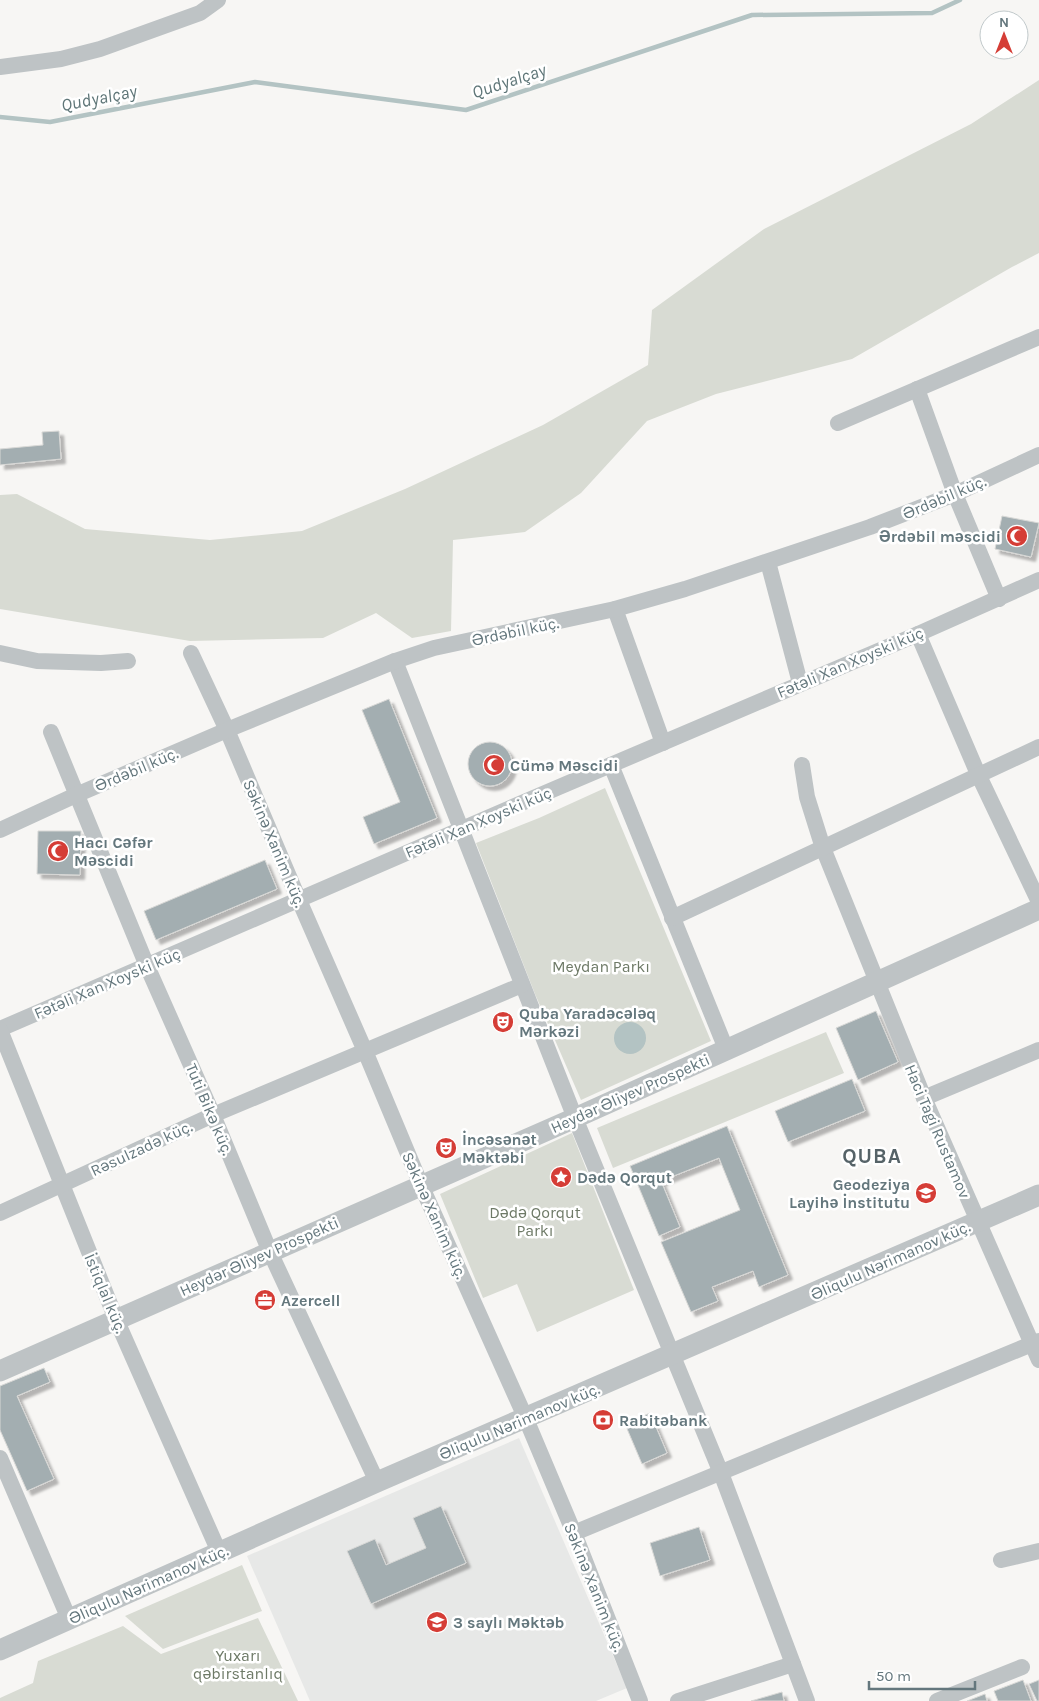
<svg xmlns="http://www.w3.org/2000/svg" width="1039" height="1701" font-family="Karla,sans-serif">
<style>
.built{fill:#e7e8e7}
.green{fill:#d8dbd3}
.water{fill:#b3c3c3}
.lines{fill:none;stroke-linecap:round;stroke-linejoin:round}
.stream{stroke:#b3c3c3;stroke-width:4.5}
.building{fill:#a3aeb1;stroke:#d8d8d6;filter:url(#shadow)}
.minor{stroke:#bec3c5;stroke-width:16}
.tertiary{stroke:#bec3c5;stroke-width:21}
.labels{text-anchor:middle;stroke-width:5;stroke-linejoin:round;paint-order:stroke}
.street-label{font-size:16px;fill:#64777d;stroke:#fff}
.poi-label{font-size:16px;font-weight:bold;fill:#64777d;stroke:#fff;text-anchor:start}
.park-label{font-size:16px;fill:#6e7a67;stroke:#fff}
.water-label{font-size:18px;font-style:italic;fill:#5f7678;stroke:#fff}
.district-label{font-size:21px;font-weight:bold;letter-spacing:1px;fill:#566368;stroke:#fff}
</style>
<defs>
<filter id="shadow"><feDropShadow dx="4.5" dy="4.5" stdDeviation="1" flood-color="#0004"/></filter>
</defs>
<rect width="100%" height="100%" fill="#f7f6f4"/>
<path class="built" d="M519,1438L627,1688L596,1701H310L247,1556Z"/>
<g class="green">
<path d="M1039,80V253L1012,267L852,359L716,394L647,421L581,493L525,532L453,540L451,631L412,638L376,613L323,638L190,641L0,609V495L17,494L85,529L210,540L302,531L405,489L543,425L648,365L652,310L764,229L971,124Z"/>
<path d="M605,788L711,1041L581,1100L535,994L476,843L539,818Z"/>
<path d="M826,1032L844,1073L613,1168L597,1128Z"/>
<path d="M572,1133L634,1290L537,1332L517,1284L483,1298L440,1194Z"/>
<path d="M242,1565L262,1611L163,1649L125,1616Z"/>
<path d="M258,1618L298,1701H0V1698L33,1683L38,1661L123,1626L161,1654Z"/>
</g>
<circle class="water" cx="630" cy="1038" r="16"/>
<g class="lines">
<path class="stream" d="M0,117L50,122L255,82L466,110L752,15L932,13L960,0"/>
</g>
<g class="building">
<path d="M59,431L61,459L0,465V449L43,445L42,432Z"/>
<path d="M1002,516L1039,523L1031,557L995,549Z"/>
<path d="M389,699L437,818L374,844L363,817L400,802L362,710Z"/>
<circle cx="490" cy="764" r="22"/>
<path d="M38,831H81L80,875L37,874Z"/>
<path d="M265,860L277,889L156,940L144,911Z"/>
<path d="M876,1011L898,1062L858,1080L836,1028Z"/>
<path d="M852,1079L865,1111L788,1142L775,1111Z"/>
<path d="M727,1126L788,1275L759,1287L753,1271L712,1287L718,1301L691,1312L661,1242L740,1210L719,1158L661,1181L680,1227L659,1236L630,1166Z"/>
<path d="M44,1368L50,1382L17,1396L54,1479L27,1491L0,1430V1386Z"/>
<path d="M650,1413L667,1453L642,1464L625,1424Z"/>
<path d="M441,1506L466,1563L371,1604L347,1551L375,1539L386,1565L426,1548L413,1518Z"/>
<path d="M699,1527L710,1560L660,1576L650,1543Z"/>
<path d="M1023,1680L1031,1701H998L994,1691Z"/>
<path d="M1039,1680V1701H1037L1029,1684Z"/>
<path d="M782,1692L784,1701H751Z"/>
<path d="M985,1694L987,1701H967Z"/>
</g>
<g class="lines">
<g class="minor">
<path d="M0,67L61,59L100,49L200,13L218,0"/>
<path d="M917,389L955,494L999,599"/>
<path d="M838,423L1039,337"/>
<path d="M768,562L800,683"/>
<path d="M615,609L663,743"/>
<path d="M918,634L978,774L1039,902"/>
<path d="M0,653L37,661L101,663L128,661"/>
<path d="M191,653L227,730L299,900L365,1051L421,1185L526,1419L574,1533L640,1701"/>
<path d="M395,661L575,1118L721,1473L807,1701"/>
<path d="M51,732L147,966L213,1115L270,1252L377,1482"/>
<path d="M611,765L726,1049"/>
<path d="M802,765L807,797L823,848L924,1098L1039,1360"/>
<path d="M0,830L76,795L227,730L395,661L434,648L615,609L685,589L870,527L955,494L1039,455"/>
<path d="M672,918L1039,747"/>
<path d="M0,1029L531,799L918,634L1039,580"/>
<path d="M0,1030L116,1319L219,1552"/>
<path d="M924,1098L1039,1050"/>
<path d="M0,1213L213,1115L522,985"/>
<path d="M0,1458L69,1619"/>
<path d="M574,1533L1039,1341"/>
<path d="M1001,1560L1039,1551"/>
<path d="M678,1701L793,1664"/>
<path d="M937,1701L1022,1667"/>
</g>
<g class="tertiary">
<path d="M0,1371L575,1118L1039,909"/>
<path d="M0,1650L377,1482L1039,1195"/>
</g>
</g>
<defs>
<g id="mosque-disc" transform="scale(1.125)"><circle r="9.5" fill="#d53d36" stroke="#fff"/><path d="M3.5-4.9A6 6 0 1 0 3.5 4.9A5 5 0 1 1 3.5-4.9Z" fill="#fff"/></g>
<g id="theatre-disc" transform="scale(1.125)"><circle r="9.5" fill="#d53d36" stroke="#fff"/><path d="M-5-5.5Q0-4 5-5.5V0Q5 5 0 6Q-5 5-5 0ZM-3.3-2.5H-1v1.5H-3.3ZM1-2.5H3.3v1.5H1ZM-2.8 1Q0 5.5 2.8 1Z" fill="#fff"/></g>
<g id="sight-disc" transform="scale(1.125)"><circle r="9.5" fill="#d53d36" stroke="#fff"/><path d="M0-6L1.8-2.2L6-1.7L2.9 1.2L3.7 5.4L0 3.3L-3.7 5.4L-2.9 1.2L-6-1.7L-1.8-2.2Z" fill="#fff"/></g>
<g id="university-disc" transform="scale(1.125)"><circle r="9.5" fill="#d53d36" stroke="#fff"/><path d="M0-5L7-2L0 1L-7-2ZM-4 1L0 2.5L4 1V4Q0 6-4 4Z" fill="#fff"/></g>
<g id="office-disc" transform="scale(1.125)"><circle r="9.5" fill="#d53d36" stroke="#fff"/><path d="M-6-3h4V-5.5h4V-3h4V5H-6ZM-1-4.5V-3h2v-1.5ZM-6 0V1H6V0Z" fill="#fff"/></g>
<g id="bank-disc" transform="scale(1.125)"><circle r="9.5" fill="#d53d36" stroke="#fff"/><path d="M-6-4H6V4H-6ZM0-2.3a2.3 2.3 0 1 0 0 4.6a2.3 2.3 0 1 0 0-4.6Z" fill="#fff"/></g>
<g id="school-disc" transform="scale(1.125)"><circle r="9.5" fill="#d53d36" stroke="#fff"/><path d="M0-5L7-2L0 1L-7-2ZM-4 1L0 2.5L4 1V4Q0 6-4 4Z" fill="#fff"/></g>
</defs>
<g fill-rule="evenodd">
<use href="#mosque-disc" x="1017" y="536"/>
<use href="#mosque-disc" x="494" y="765"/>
<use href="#mosque-disc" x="58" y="851"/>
<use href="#theatre-disc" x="503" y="1022"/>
<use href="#theatre-disc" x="446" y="1148"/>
<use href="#sight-disc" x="561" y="1177"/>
<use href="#university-disc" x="926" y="1193"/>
<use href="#office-disc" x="265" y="1300"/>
<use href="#bank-disc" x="603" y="1420"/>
<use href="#school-disc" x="437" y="1622"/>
</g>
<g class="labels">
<g class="street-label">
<text transform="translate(944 497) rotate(-23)" y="6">Ərdəbil küç.</text>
<text transform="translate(515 631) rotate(-12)" y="6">Ərdəbil küç.</text>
<text transform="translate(850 662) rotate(-23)" y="6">Fətəli Xan Xoyski küç</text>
<text transform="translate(136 769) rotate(-23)" y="6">Ərdəbil küç.</text>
<text transform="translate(478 822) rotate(-23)" y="6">Fətəli Xan Xoyski küç</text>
<text transform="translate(275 843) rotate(67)" y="6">Səkinə Xanim küç.</text>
<text transform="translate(107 983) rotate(-23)" y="6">Fətəli Xan Xoyski küç</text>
<text transform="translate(630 1093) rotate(-24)" y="6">Heydər Əliyev Prospekti</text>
<text transform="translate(210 1109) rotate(67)" y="6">Tuti Bikə küç.</text>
<text transform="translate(938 1131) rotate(67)" y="6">Haci Tagi Rustamov</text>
<text transform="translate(141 1148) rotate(-25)" y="6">Rəsulzadə küç.</text>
<text transform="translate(435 1215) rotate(66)" y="6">Səkinə Xanim küç.</text>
<text transform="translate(259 1256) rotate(-24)" y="6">Heydər Əliyev Prospekti</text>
<text transform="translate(890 1260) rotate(-24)" y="6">Əliqulu Nərimanov küç.</text>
<text transform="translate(106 1293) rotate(67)" y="6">İstiqlal küç.</text>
<text transform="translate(519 1421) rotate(-23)" y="6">Əliqulu Nərimanov küç.</text>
<text transform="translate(148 1584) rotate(-24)" y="6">Əliqulu Nərimanov küç.</text>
<text transform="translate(595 1587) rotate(68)" y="6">Səkinə Xanim küç.</text>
</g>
<g class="poi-label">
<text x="1001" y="542" text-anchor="end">Ərdəbil məscidi</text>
<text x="510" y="771">Cümə Məscidi</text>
<text x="74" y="848">Hacı Cəfər<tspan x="74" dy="18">Məscidi</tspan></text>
<text x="519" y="1019">Quba Yaradəcələq<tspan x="519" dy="18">Mərkəzi</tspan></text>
<text x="462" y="1145">İncəsənət<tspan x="462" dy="18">Məktəbi</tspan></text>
<text x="577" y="1183">Dədə Qorqut</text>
<text x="910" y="1190" text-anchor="end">Geodeziya<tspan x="910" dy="18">Layihə İnstitutu</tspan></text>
<text x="281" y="1306">Azercell</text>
<text x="619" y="1426">Rabitəbank</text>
<text x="453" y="1628">3 saylı Məktəb</text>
</g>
<g class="park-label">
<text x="601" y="972">Meydan Parkı</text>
<text x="535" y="1218">Dədə Qorqut<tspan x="535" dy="18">Parkı</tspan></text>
<text x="238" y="1661">Yuxarı<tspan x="238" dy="18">qəbirstanlıq</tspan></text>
</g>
<g class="water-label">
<text transform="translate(509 81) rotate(-18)" y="6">Qudyalçay</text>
<text transform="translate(99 98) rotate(-11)" y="6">Qudyalçay</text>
</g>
<g class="district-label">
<text x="872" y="1163">QUBA</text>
</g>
</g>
<g transform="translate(1004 35)"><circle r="24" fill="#ffffff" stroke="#c1c9cb"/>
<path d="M0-4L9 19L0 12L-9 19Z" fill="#d53d36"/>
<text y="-8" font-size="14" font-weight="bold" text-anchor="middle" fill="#64777d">N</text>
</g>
<path d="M869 1681v8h106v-8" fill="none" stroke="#64777d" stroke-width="2.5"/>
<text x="876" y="1681" font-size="15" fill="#64777d" stroke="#ffffff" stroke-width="4" paint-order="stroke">50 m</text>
</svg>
